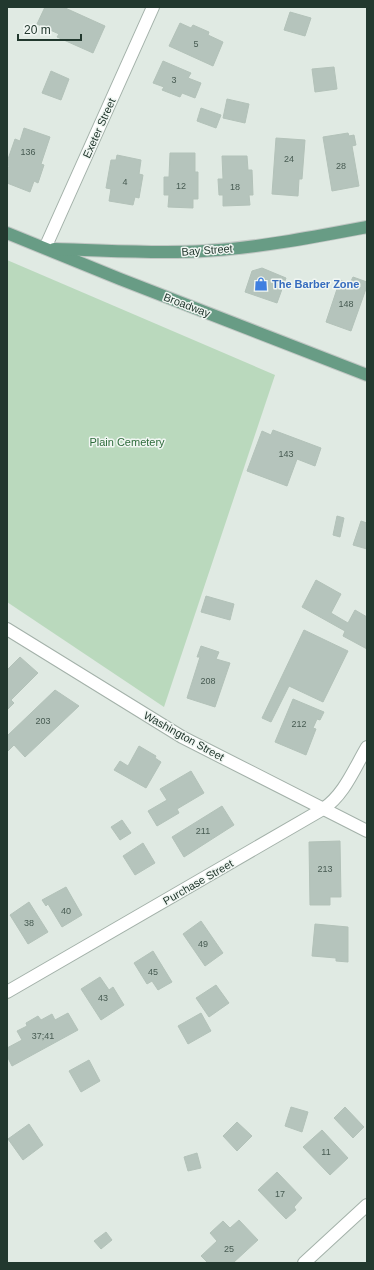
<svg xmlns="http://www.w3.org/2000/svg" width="374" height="1270" font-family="Arial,sans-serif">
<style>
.green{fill:#bad9bd}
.building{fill:#b5c4bc;stroke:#b3c2b9}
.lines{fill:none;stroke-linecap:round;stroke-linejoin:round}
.minor-casing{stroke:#a3b1a9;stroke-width:14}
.major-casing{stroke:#c1c7c4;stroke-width:14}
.minor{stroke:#fff;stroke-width:12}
.major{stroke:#689c85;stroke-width:12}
.labels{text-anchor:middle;stroke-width:3;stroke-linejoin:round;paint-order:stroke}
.number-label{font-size:9px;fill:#475b52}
.street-label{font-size:11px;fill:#22382e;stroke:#f0f6f2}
.shop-label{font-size:11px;font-weight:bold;fill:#366cbe;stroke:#f0f6f2;text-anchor:start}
.park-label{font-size:11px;fill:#2f6c3c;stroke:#f0f6f2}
</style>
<rect width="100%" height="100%" fill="#e0eae3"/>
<path class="green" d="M7,260L275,375L164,707L7,602Z"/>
<g class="building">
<path d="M45,7H63L105,26L93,53L57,37L59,34L37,24Z"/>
<path d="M290,12L311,18L305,36L284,30Z"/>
<path d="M180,23L191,28L193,25L209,32L208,35L223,42L213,66L169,46Z"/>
<path d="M163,61L191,73L188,78L201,83L195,98L182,93L180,97L162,90L164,87L153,83Z"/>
<path d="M334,67L337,89L315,92L312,69Z"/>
<path d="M51,71L69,79L61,100L42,93Z"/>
<path d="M227,99L249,104L245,123L223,118Z"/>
<path d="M201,108L221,115L216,128L197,121Z"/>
<path d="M24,128L50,137L41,164L44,165L38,183L34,181L30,192L7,183V173L9,166L7,165V162L15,139L20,141Z"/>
<path d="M348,133L349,136L354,135L356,145L352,146L359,186L332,191L323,137Z"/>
<path d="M276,138L305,140L302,179H299L298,196L272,194Z"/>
<path d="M170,153H195V172H198V199H193V208L168,207L169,195H164V177H169Z"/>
<path d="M117,155L141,160L139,174L143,175L139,198L135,197L133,205L109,201L111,189L106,188L111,160H116Z"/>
<path d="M222,156H247L248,170H252L253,195H249L250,205L223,206V195H219L218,179H223Z"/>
<path d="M262,268L286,278L277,303L245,292L252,271Z"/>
<path d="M353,277L367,282V286L351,331L326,322L340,280L350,283Z"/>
<path d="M273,430L321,448L315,466L297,459L287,486L247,471L262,431L271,435Z"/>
<path d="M337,516L344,518L340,537L333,535Z"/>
<path d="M361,521L367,523V549L353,545Z"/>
<path d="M316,580L341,594L331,613L348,623L355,610L367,617V649L343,636L345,631L302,607Z"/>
<path d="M206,596L234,604L230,620L201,612Z"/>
<path d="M304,630L348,651L323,702L289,686L271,722L262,718Z"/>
<path d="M201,646L219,652L216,659L230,663L215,707L187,698L200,657H197Z"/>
<path d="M20,657L38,673L11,700L14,703L7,710V670Z"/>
<path d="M55,690L79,706L25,757L14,745L7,752V736Z"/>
<path d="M293,699L324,712L320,720L317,719L313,728L316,729L306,755L275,742Z"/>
<path d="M139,746L156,756L155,758L161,762L146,788L114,770L120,761L128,766Z"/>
<path d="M191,771L204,793L177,809L179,813L157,826L148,811L167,800L160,789Z"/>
<path d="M222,806L234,825L184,857L172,837Z"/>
<path d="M122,820L131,833L120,840L111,827Z"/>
<path d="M340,841L341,897H330V905H310L309,842Z"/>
<path d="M143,843L155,863L135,875L123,856Z"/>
<path d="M66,887L82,915L62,927L48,904L46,906L42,900Z"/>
<path d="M29,902L48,932L28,944L10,915Z"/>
<path d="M201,921L223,953L205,966L183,934Z"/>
<path d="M315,924L348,927V962L336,961V958L312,956Z"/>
<path d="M153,951L172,982L158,990L152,981L147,984L134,963Z"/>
<path d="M100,977L109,990L113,987L124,1005L101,1020L81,989Z"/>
<path d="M216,985L229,1003L209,1017L196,998Z"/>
<path d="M68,1013L78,1030L12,1066L7,1056V1048L22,1040L17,1031L27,1026L26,1023L38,1016L41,1020L52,1014L55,1020Z"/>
<path d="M201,1013L211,1031L188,1044L178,1026Z"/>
<path d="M89,1060L100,1081L81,1092L69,1071Z"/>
<path d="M291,1107L308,1112L302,1132L285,1126Z"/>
<path d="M345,1107L364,1127L353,1138L334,1118Z"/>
<path d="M237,1122L252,1136L237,1151L223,1136Z"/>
<path d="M29,1124L43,1145L23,1160L8,1139Z"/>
<path d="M322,1130L348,1158L330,1175L303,1147Z"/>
<path d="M197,1153L201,1168L188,1171L184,1157Z"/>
<path d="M277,1172L302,1198L294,1207L296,1210L286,1219L258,1190Z"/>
<path d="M239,1220L258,1240L233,1263H208L201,1256L217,1241L210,1233L223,1221L230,1228Z"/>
<path d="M106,1232L112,1240L101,1249L94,1241Z"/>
</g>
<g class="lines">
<g class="minor-casing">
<g id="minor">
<path d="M45,248L153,7"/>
<path d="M7,629L182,737L367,831"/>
<path d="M7,992L323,809C344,795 354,769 367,747"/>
<path d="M304,1263L367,1205"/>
</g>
</g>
<g class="major-casing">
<g id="major">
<path d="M7,233L120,279L367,375"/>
<path d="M54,249C104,250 154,254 204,251C257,248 314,237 367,227"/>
</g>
</g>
<use href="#minor" class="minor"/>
<use href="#major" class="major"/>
</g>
<defs>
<g id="shop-bare" transform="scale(1.08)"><path d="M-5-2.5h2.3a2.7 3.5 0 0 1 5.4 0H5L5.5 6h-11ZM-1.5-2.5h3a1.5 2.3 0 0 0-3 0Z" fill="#3f7fe0" stroke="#f0f6f2" stroke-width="2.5" paint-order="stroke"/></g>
</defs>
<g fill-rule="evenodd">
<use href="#shop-bare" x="261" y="284"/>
</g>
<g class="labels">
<g class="number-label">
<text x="196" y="47">5</text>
<text x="174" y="83">3</text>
<text x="28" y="155">136</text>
<text x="289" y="162">24</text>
<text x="341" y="169">28</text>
<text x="125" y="185">4</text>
<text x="181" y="189">12</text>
<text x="235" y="190">18</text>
<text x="346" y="307">148</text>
<text x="286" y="457">143</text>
<text x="208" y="684">208</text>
<text x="43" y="724">203</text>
<text x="299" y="727">212</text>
<text x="203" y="834">211</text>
<text x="325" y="872">213</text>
<text x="66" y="914">40</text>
<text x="29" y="926">38</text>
<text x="203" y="947">49</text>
<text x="153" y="975">45</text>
<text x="103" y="1001">43</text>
<text x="43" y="1039">37;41</text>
<text x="326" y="1155">11</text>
<text x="280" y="1197">17</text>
<text x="229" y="1252">25</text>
</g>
<g class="street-label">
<text transform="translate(99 128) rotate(-66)" y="4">Exeter Street</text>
<text transform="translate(207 250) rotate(-4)" y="4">Bay Street</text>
<text transform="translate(187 305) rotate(21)" y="4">Broadway</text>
<text transform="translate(184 736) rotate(29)" y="4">Washington Street</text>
<text transform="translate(198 882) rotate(-30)" y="4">Purchase Street</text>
</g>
<g class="shop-label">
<text x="272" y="288">The Barber Zone</text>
</g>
<g class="park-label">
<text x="127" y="446">Plain Cemetery</text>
</g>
</g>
<rect width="374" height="1270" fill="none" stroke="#22382e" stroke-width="16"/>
<path d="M18 34v6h63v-6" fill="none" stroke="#22382e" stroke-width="2"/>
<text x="24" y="34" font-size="12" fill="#22382e" stroke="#f0f6f2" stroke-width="3" paint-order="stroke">20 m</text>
</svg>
